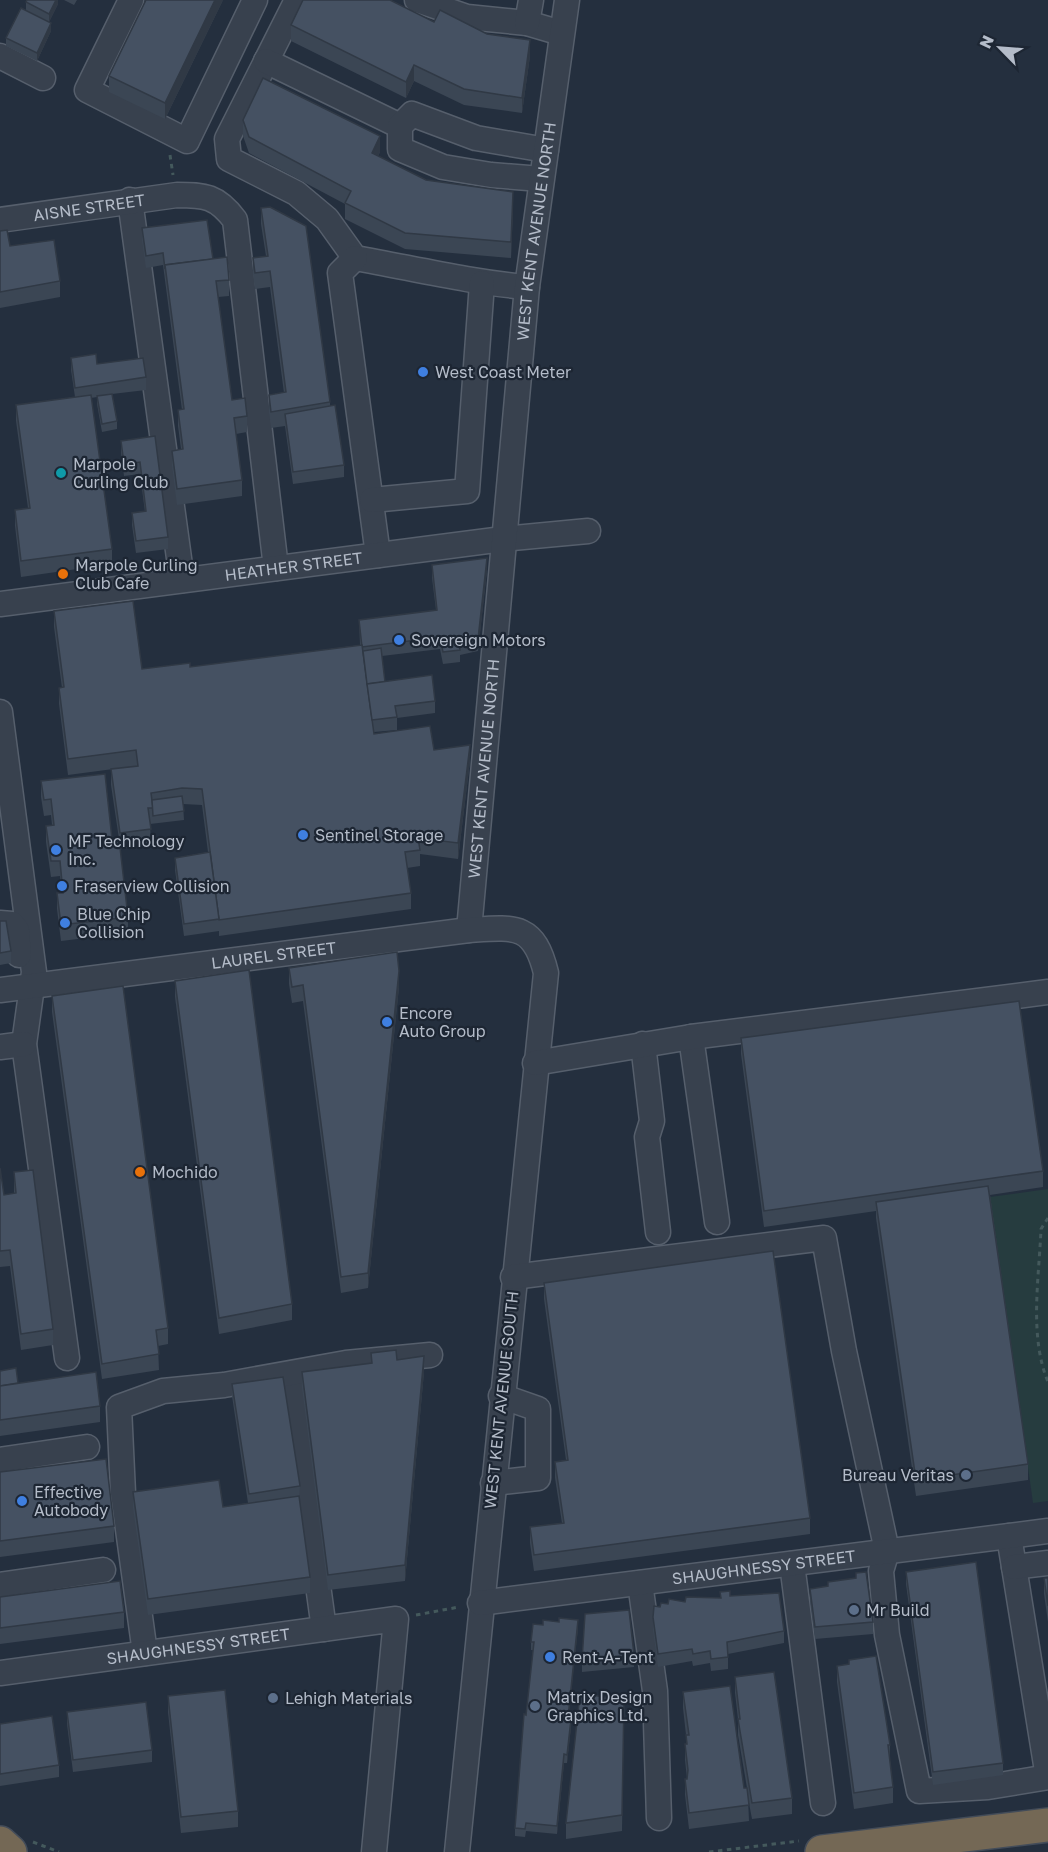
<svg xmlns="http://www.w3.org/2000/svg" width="1048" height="1852" font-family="'Golos Text',sans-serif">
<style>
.green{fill:#263c3f}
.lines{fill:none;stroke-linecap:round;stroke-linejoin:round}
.minor-casing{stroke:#565f6c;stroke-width:27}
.highway-casing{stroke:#434c59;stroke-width:36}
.path{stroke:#44595c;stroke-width:3;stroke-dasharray:4.5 4.5;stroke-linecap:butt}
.minor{stroke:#38414e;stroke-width:24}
.highway{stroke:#746855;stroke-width:33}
.wall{fill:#3b4654}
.shaded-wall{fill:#303945}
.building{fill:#455162;stroke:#303945;stroke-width:1.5}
.shop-dot{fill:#3f7fe0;stroke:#1d2633;stroke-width:2}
.culture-dot{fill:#0f9aa8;stroke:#1d2633;stroke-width:2}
.food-dot{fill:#e8710a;stroke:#1d2633;stroke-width:2}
.service-dot{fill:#5c6f8a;stroke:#1d2633;stroke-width:2}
.labels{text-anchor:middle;stroke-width:4.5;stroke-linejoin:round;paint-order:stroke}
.street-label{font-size:16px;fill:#b4bcc9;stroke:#1d2633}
.poi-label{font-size:16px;fill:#b4bcc9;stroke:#1d2633;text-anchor:start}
</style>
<rect width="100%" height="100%" fill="#242f3e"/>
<path class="green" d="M1048,1189V1501L1033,1503L990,1197Z"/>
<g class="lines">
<g class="minor-casing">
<g id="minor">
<path d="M131,0L87,90L187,141L255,0"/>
<path d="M297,0L227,139L229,159L296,193L327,219L355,258C412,268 469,282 527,287"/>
<path d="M417,0L467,17L527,23L561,33"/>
<path d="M527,23L531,0"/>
<path d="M0,56L43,78"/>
<path d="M266,61L400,126"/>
<path d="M541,179L491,175L443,167L400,149V126L412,114L476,138L546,150"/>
<path d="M130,200L182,580"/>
<path id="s1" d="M0,220L177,195C205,195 217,196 235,220L276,568"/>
<path d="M355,258L340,273L378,555"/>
<path d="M372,500L467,491L482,283"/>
<path id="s2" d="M0,604L503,539L588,531"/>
<path d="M0,712L34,972L24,1044L67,1358"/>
<path d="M0,923L12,924L17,930L19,955"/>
<path id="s3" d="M469,930L527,287L567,0"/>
<path id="s4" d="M0,990L469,930C514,927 534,923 546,973L457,1852"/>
<path d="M691,1037L717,1222"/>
<path d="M643,1044L652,1121L647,1137L658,1232"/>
<path d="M0,1047L24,1044"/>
<path d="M535,1063L691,1037L1048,992"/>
<path d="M513,1277L824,1238L844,1351L887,1551L881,1571L887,1635L919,1791L988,1787L1048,1777L1009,1536"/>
<path d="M289,1374L324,1629"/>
<path d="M0,1460L87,1447"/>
<path d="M493,1483L538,1478V1409L501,1396"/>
<path d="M792,1564L823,1803"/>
<path d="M1014,1567L1048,1563"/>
<path d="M640,1583L655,1691L659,1818"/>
<path d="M0,1585L103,1570"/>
<path id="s5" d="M480,1603L1048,1531"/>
<path d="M145,1653L123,1493L119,1407L163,1391L224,1385L346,1363L430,1355"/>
<path id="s6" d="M0,1673L396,1619L374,1852"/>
</g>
</g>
<g class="highway-casing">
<g id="highway">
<path d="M0,1843L10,1852"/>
<path d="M822,1852L1048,1825"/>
</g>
</g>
<g class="path">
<path d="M170,155L173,175"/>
<path d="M1048,1218L1041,1229C1039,1279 1029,1336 1048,1382"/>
<path d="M416,1615L459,1607"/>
<path d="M33,1842L59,1852"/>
<path d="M709,1852L799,1841"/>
</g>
<use href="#minor" class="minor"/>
<use href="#highway" class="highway"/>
</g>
<g class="wall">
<path d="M58,0V4L49,22L51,31L37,61L6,46V38L26,10V2Z"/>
<path d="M64,0H77L74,5Z"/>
<path d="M223,0L165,119L109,92V76Z"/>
<path d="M434,22L530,56L522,113L464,105L414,81L406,98L291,41V25Z"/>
<path d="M243,120L380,152L378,156L426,180L513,208L511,258L405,249L345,219V204L249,153L243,136Z"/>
<path d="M261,208L330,402V406L344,465V477L293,484L285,426L271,428L269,411V395L284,393L270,287L255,289L253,274V258L266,256L261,224Z"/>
<path d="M142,228L213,259L229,280V296L218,297L232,400L247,416V432L236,434L242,480V496L177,505L172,466V451L181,449L178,426V410H182L163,265L146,268L142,240Z"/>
<path d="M0,231L10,246L60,281V297L0,308Z"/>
<path d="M71,358L146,377V390L112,394L117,421V429L102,432L97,404V397L91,398L112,549V564L21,577L15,526V510L28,508L16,421V405L75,397L71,370Z"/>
<path d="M155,436L168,537V549L136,553L132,525V513L145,512L140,474L124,476L121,453V441Z"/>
<path d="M432,565L487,570L478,651L460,655V662L443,664L440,649L382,656L385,682L435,701V713L397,718V730L374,732V734L434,750L470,761L458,859L420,854V866L407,868L411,893V909L219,936V931L184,936L175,870V858L208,852L202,805L183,804L184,820L150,824L151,845L120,849L128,917V933L61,941L57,909V893H62L60,876L51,877L46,842V826L52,825L51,815L44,816L41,797V781L112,839H119L111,785V769L136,766L68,775L59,704V688H62L54,627V611L142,669L190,667L360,645L359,620L436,610L432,578Z"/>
<path d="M0,921L11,951V963L0,965Z"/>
<path d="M289,968L399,987L368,1288L341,1293L303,1001L292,1003L289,984Z"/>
<path d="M175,981L292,1304V1320L219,1334L175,997Z"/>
<path d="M52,996L168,1328V1344L158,1346L159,1370L102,1379L52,1012Z"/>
<path d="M741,1038L1043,1171V1187L990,1195L1028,1464V1480L916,1496L876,1218V1211L764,1227L741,1054Z"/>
<path d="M0,1168L4,1195L14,1194V1172L53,1329V1345L21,1350L10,1266L0,1267Z"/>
<path d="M544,1283L810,1518V1534L534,1571L530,1543V1527L562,1523L555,1478V1462L566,1460L544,1299Z"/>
<path d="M371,1353L397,1360L424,1372L405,1581L328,1590L302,1388V1372L371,1363Z"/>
<path d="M0,1371L18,1383L100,1406V1422L0,1436Z"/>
<path d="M232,1384L300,1486L299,1499L310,1577V1593L148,1615L133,1508V1492L223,1507L248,1503L232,1396Z"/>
<path d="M0,1472L114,1526V1542L0,1557Z"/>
<path d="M906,1572L1003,1763V1775L933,1785L906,1584Z"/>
<path d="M856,1573L873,1622V1634L815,1639L810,1601V1589L828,1586V1582L856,1579Z"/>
<path d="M1044,1578H1048V1622L1044,1594Z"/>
<path d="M720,1592L730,1596L784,1631V1643L728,1654V1669L711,1671L710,1663L693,1666L692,1661L658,1667L653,1630V1617L660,1607L685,1602L720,1598Z"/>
<path d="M0,1597L124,1612V1628L0,1644Z"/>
<path d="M578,1628L568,1718L571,1727L567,1763H564L557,1834L526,1831L525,1837L515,1836V1828L533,1650H531V1642Z"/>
<path d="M634,1655V1667L582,1672V1660Z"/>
<path d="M837,1666L890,1745V1761L893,1787V1803L854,1809L837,1682Z"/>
<path d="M735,1677L792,1798V1814L752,1819L748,1798L749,1821L689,1829L685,1795V1779H687L685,1760V1744H686V1735L683,1708V1692L744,1788H747L738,1735V1719L735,1693Z"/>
<path d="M168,1696L238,1811V1827L181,1833L168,1712Z"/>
<path d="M624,1699L622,1831L566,1839V1823Z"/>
<path d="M67,1712L152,1750V1762L73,1772L67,1724Z"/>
<path d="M0,1724L59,1765V1777L0,1786Z"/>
</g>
<g class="shaded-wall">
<path d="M56,0H58V4L49,22V14Z"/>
<path d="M215,0H223L165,119V103Z"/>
<path d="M51,23V31L37,61V53Z"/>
<path d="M530,40V56L522,113V98Z"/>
<path d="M414,65V81L406,98V82Z"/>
<path d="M380,136V152L372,169V153Z"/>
<path d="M513,192V208L511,258V242Z"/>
<path d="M487,558V570L478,651V639Z"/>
<path d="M470,745V761L458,859V843Z"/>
<path d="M399,971V987L368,1288V1273Z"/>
<path d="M424,1356V1372L405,1581V1565Z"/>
<path d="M578,1620V1628L568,1726V1718Z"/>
<path d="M571,1719V1727L567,1763V1755Z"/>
<path d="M564,1754V1763L557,1834V1826Z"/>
</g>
<g class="building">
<path d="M27,0H56L49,14L26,2Z"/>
<path d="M146,0H215L165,103L109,76Z"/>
<path d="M303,0H390L434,22L440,10L487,34L530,40L522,98L464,89L414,65L406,82L291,25Z"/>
<path d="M21,8L51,23L37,53L6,38Z"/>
<path d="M263,78L380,136L372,153L426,180L513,192L511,242L405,233L345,203L351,191L249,137L243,120Z"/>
<path d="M270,207L306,226L330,402L271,412L269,395L286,392L270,271L255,273L253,258L268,256L261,208Z"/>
<path d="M207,220L213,259L165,265V269L163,253L146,256L142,228Z"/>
<path d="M7,230L10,246L54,240L60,281L0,292V231Z"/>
<path d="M227,257L229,280L216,281L232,400L245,398L247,416L234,418L242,480L177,489L172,451L183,449L178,410L184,409L165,265Z"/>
<path d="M96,354L97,364L143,358L146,377L75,388L71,358Z"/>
<path d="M112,394L117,421L102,424L97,396Z"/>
<path d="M91,395L112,549L21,561L15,510L30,508L16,405Z"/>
<path d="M335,405L344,465L293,472L285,414Z"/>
<path d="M155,436L168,537L136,541L132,513L146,511L140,462L124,464L121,441Z"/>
<path d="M487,558L478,639L459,643L460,650L443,652L440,637L362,647L359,620L437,610L432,565Z"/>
<path d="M133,601L142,669L190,663V667L362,645L374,734L430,726L434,750L470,745L458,843L418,838L420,850L405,852L411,893L219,920L202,789L182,788L151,793L153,808H148L151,829L120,833L111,769L138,766L136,750L68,759L59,688L64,687L54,611Z"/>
<path d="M381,648L385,682L367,684L363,651Z"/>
<path d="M432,675L435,701L395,706L397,717L372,720L367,684Z"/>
<path d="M105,774L112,839H119L128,917L61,925L57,893H63L60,861H51L46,826L54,825L51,799L44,800L41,781Z"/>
<path d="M182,796L184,811L153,816L152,800Z"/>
<path d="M210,852L219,919L184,924L175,858Z"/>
<path d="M0,921H6L11,951L0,953Z"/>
<path d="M397,952L399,971L368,1273L341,1277L303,985L292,987L289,968Z"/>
<path d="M249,970L292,1304L219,1318L175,981Z"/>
<path d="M123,986L168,1328L156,1330L159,1354L102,1364L52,996Z"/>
<path d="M1019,1001L1043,1171L764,1211L741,1038Z"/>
<path d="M0,1168L4,1195L16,1193L14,1172L33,1170L53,1329L21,1334L10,1250L0,1251Z"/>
<path d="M988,1186L1028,1464L916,1480L876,1202Z"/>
<path d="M773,1251L810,1518L534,1555L530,1527L564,1523L555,1462L568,1460L544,1283Z"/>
<path d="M396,1350L397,1360L424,1356L405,1565L328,1575L302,1372L372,1363L371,1353Z"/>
<path d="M16,1368L18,1383L0,1386V1371Z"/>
<path d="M96,1372L100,1406L0,1420V1386Z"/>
<path d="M283,1377L300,1486L249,1494L232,1384Z"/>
<path d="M106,1459L114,1526L0,1541V1472Z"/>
<path d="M219,1480L223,1507L299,1496L310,1577L148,1599L133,1492Z"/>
<path d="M976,1562L1003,1763L933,1772L906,1572Z"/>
<path d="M866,1572L873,1622L815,1627L810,1589L828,1586V1582L856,1578V1573Z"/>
<path d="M1044,1578H1048V1606Z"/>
<path d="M120,1581L124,1612L0,1628V1597Z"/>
<path d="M730,1591V1596L779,1593L784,1631L727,1642L728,1657L711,1659L710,1651L693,1654L692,1649L658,1654L653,1617L654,1606L660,1607L661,1603L668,1604L669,1599L685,1602L686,1597L721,1598L720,1592Z"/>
<path d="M629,1610L634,1655L582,1660L585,1614Z"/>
<path d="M559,1618L578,1620L568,1718L571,1719L567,1755L564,1754L557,1826L526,1823L525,1829L515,1828L524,1714L526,1715L534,1642H531L533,1624L543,1625V1620L559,1622Z"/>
<path d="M876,1656L890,1745H888L893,1787L854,1793L837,1666L849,1664V1660Z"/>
<path d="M774,1672L792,1798L752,1803L738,1719H740L735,1677Z"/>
<path d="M730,1686L744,1788H747L749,1805L689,1813L685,1779H687L688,1770L685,1744H687L686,1735H689L683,1692Z"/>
<path d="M225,1690L238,1811L181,1817L168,1696Z"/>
<path d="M580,1694L624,1699L622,1815L566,1823Z"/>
<path d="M146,1702L152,1750L73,1760L67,1712Z"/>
<path d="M52,1716L59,1765L0,1774V1724Z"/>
</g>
<g class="shop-dot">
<circle cx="423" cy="372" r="6"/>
<circle cx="399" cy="640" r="6"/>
<circle cx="303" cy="835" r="6"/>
<circle cx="56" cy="850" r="6"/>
<circle cx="62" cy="886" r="6"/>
<circle cx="65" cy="923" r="6"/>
<circle cx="387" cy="1022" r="6"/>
<circle cx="22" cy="1501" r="6"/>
<circle cx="550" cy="1657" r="6"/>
</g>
<circle class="culture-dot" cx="61" cy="473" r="6"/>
<g class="food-dot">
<circle cx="63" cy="574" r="6"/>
<circle cx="140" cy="1172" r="6"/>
</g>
<g class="service-dot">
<circle cx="966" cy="1475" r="6"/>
<circle cx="854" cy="1610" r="6"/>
<circle cx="273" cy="1698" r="6"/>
<circle cx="535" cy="1706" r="6"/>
</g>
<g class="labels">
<g class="street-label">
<text dy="6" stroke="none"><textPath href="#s1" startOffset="90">AISNE STREET</textPath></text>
<text dy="6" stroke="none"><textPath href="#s3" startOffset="702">WEST KENT AVENUE NORTH</textPath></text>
<text dy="6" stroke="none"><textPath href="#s2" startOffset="296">HEATHER STREET</textPath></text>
<text dy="6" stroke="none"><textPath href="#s3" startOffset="162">WEST KENT AVENUE NORTH</textPath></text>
<text dy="6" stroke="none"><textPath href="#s4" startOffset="276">LAUREL STREET</textPath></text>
<text transform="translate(501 1400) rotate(-84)" y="6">WEST KENT AVENUE SOUTH</text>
<text dy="6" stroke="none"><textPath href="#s5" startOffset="286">SHAUGHNESSY STREET</textPath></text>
<text dy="6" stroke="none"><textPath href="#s6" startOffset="200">SHAUGHNESSY STREET</textPath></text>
</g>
<g class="poi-label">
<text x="435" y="378">West Coast Meter</text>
<text x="73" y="470">Marpole<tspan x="73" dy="18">Curling Club</tspan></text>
<text x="75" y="571">Marpole Curling<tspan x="75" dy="18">Club Cafe</tspan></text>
<text x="411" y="646">Sovereign Motors</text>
<text x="315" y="841">Sentinel Storage</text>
<text x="68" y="847">MF Technology<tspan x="68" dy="18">Inc.</tspan></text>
<text x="74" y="892">Fraserview Collision</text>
<text x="77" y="920">Blue Chip<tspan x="77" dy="18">Collision</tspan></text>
<text x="399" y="1019">Encore<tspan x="399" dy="18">Auto Group</tspan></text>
<text x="152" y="1178">Mochido</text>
<text x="954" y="1481" text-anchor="end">Bureau Veritas</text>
<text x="34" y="1498">Effective<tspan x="34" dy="18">Autobody</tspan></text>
<text x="866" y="1616">Mr Build</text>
<text x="562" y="1663">Rent-A-Tent</text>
<text x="547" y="1703">Matrix Design<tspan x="547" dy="18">Graphics Ltd.</tspan></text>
<text x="285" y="1704">Lehigh Materials</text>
</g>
</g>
<g transform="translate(1000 48) rotate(295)" stroke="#1d2633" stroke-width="4.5" paint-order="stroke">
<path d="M0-4.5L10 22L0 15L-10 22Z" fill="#b4bcc9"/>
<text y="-9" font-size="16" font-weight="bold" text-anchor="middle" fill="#b4bcc9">N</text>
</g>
</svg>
